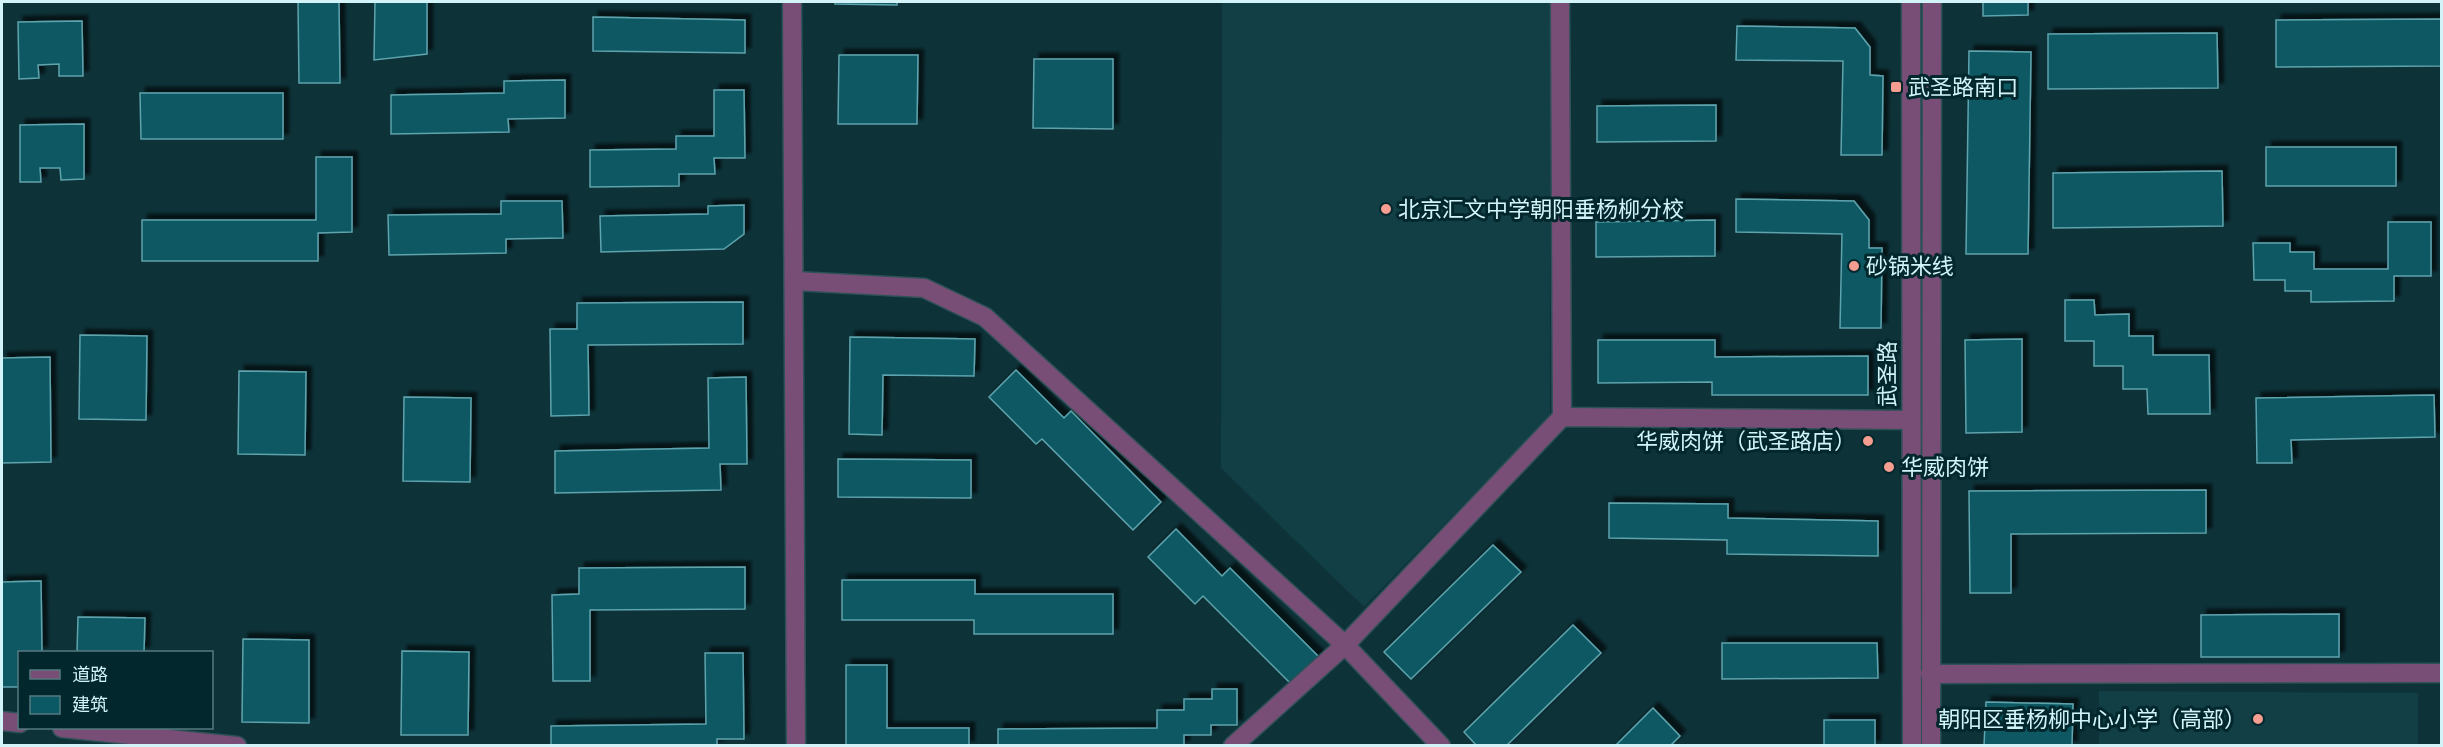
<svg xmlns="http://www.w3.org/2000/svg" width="2443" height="747" font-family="'Space Grotesk','Noto Sans SC',sans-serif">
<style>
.built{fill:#123f45}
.building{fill:#0b5964;stroke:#5fa3ad;stroke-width:1.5;filter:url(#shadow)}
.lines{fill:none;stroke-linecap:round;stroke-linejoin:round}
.minor-casing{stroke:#2d5157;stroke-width:21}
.tertiary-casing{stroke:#2d5157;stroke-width:21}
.minor{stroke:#784e76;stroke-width:18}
.tertiary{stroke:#784e76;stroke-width:18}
.poi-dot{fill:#f59d90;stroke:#02282e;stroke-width:2}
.labels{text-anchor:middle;stroke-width:6;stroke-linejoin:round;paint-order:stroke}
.poi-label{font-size:22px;fill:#d2f3f8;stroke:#02282e;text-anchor:start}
.street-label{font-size:22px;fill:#d2f3f8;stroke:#02282e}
</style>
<defs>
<filter id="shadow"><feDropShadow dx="5.5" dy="-5.5" stdDeviation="1.5" flood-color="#0009"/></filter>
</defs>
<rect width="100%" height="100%" fill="#0d3238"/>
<g class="built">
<path d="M1222,2H1551L1550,416L1364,607L1221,468Z"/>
<path d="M2099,691L2418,693V745H2099Z"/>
</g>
<g class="building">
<path d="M298,2H339L340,83H299Z"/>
<path d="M375,2H427V54L374,60Z"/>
<path d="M835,2H897V5L835,4Z"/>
<path d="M1983,2H2028V15L1983,16Z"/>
<path d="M593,17L745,20V53L593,51Z"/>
<path d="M2442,19V66L2276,67V20Z"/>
<path d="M82,21L83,76H59V64L38,65L39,78L19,79L18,22Z"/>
<path d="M1737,26L1855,28L1870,47V75L1883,76L1882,155H1841L1843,61L1736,60Z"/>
<path d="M2217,33L2218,88L2048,89V34Z"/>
<path d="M1969,51L2031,52L2028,254H1966Z"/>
<path d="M839,55H918L917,124H838Z"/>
<path d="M1034,59H1113V129L1033,128Z"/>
<path d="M565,80V118L508,119L509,132L391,134V95L504,93V81Z"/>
<path d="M714,90H744L745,158H714L715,174H679V186L590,187V150L676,149V136H714Z"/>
<path d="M140,93H283V139H141Z"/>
<path d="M1716,105V141L1597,142V106Z"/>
<path d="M84,124V179L61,180L60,168H40L41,182H20V125Z"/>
<rect x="2266" y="147" width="130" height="39"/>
<path d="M316,157H352V232L318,233V261H142V220H316Z"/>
<path d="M2222,171L2223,226L2053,228V173Z"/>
<path d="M1736,199L1854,201L1869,220V248H1882L1881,328H1840L1842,234L1736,232Z"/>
<path d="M501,201H562L563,238L506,239V253L389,255L388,215L501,214Z"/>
<path d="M744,205V234L724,249L601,252L600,216L708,214V206Z"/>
<path d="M1715,220V256L1596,257V222Z"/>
<path d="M2388,222H2431V276H2394V301L2311,302V291H2285V280H2254L2253,243H2290V252H2314V269H2388Z"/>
<path d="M2065,300H2094L2095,315L2129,314V336H2153V355H2209L2210,414H2148L2147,389H2123V366H2094V341H2065Z"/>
<path d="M743,302V344L588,345L589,415L551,416L550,329H577V303Z"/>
<path d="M80,335L147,336L146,420L79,419Z"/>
<path d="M850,337L975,339L974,376L883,375L882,435L849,434Z"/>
<path d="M2022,339V432L1966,433L1965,340Z"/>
<path d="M1598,340H1715V357L1868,356V395H1712V382L1598,383Z"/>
<path d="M50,357L51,462L2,463V358Z"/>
<path d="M1016,370L1064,418L1071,411L1161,502L1133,530L1042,439L1036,444L989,397Z"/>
<path d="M239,371L306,372L305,455L238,454Z"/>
<path d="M746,377L747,464H720L721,490L555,493V451L709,448L708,378Z"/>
<path d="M2434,395L2435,437L2291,440L2292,463H2257L2256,398Z"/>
<path d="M404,397L471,398L470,482L403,481Z"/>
<path d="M838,459L971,460V498L838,497Z"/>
<path d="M2206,490V533L2011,534V593H1970L1969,491Z"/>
<path d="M1609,503L1728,504V518L1878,521V556L1727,554V540L1609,538Z"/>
<path d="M1176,529L1222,576L1230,568L1320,658L1292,685L1203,596L1195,604L1148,557Z"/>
<path d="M1493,545L1521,572L1411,679L1384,652Z"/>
<path d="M745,567V609L590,610V681H553L552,595L579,594V568Z"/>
<path d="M842,580H975V594H1113V634H974V620H842Z"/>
<path d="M41,581L42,652H20V687H2V582Z"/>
<path d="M2339,614V657H2201V615Z"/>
<path d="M78,617L145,618L144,652H77Z"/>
<path d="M1573,625L1601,653L1506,746H1477L1464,732Z"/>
<path d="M243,639L309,640V723L242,722Z"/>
<path d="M1722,643H1877L1878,678L1722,679Z"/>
<path d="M402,651L469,652L468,735H401Z"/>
<path d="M705,653H743L744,739H717V746H551V726L706,724Z"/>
<path d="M846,665H887V728H969V746H846Z"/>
<path d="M1212,689H1237V725H1211V735H1184V746H998V729L1157,728V710H1184V699H1212Z"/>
<path d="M1986,702L2073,704L2072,746H1984Z"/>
<path d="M1653,708L1680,736L1670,746H1615Z"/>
<rect x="1824" y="720" width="51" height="26"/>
</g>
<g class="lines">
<g class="minor-casing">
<g id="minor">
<path d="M792,2L796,746"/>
<path d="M1560,2L1562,417"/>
<path d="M795,281L924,288L985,317L1345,645L1441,746"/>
<path d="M1930,674L2442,673"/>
<path d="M2,721L20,723"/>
<path d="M62,728L237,746"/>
<path d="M1233,746L1345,645L1562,417L1911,420"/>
</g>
</g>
<g class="tertiary-casing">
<g id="tertiary">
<path d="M1911,2L1912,746"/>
<path d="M1931,746L1932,2"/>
</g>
</g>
<use href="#minor" class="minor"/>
<use href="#tertiary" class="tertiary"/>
</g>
<g class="poi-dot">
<rect x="1890" y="81" width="12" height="12" rx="3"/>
<circle cx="1386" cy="209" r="6"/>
<circle cx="1854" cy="266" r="6"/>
<circle cx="1868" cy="441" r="6"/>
<circle cx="1889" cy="467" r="6"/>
<circle cx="2258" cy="719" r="6"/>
</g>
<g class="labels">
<g class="poi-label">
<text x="1908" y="95">武圣路南口</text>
<text x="1398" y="217">北京汇文中学朝阳垂杨柳分校</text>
<text x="1866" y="274">砂锅米线</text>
<text x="1856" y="449" text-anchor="end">华威肉饼（武圣路店）</text>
<text x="1901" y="475">华威肉饼</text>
<text x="2246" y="727" text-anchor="end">朝阳区垂杨柳中心小学（高部）</text>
</g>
<g class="street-label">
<text transform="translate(1887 374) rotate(-90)" y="8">武圣路</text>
</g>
</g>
<rect width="2443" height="747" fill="none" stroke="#d2f3f8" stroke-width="6"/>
<rect x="18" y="651" width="195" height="78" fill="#02282e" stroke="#55797f" stroke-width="1.5"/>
<rect x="30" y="670" width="30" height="9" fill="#784e76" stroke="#55797f" stroke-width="1.5"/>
<text x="72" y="681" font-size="18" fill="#d2f3f8">道路</text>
<rect x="30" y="696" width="30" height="18" fill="#0b5964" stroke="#55797f" stroke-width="1.5"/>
<text x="72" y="711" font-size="18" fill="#d2f3f8">建筑</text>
</svg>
